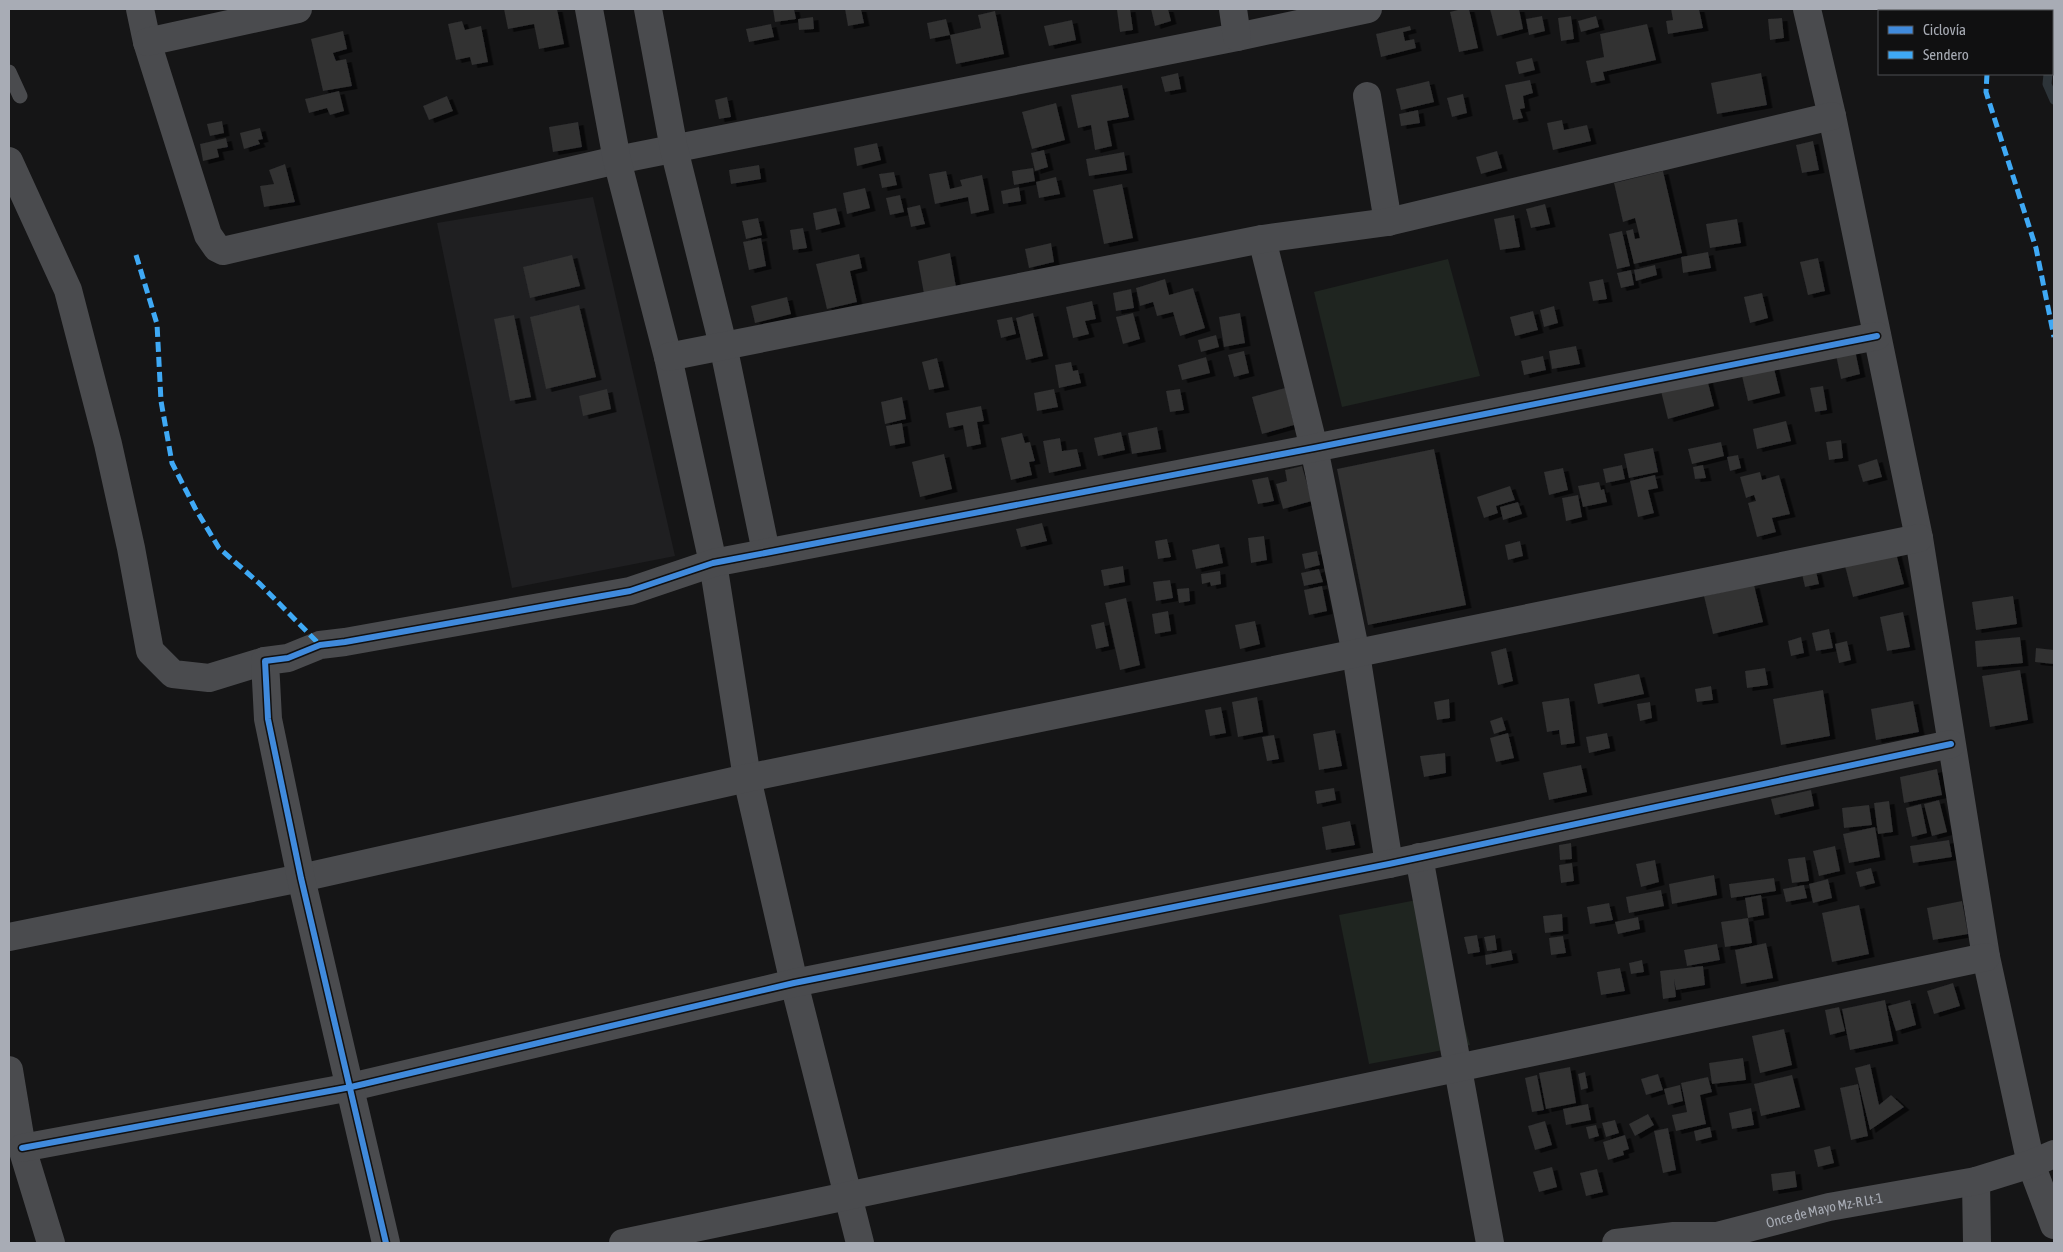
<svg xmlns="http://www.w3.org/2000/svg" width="2063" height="1252" font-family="'Asap Condensed',sans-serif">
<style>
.built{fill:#1f1f21}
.green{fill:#1f2520}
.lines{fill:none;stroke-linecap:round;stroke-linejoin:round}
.stream{stroke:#2d3439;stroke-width:9}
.building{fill:#303031;filter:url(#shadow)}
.service{stroke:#4a4b4e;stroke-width:15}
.minor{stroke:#4a4b4e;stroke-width:28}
.quiet{stroke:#3fa9f5;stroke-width:5;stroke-dasharray:10 5;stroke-linecap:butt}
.cycleway-casing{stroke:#101011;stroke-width:9}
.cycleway{stroke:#408adc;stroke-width:6}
.labels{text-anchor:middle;stroke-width:4;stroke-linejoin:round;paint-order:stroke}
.street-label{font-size:14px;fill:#a8acb5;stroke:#101011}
</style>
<defs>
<filter id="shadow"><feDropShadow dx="5.5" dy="3" stdDeviation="0" flood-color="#0009"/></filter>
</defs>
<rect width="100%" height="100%" fill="#151516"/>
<path class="built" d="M593,197L675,556L512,588L437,223Z"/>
<g class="green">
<path d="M1448,259L1480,376L1342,407L1314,292Z"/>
<path d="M1427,898L1470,1045L1369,1064L1339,915Z"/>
</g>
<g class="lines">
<g class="stream">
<path d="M2051,11V9"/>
<path d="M2048,74L2047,84L2054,100"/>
</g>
</g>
<g class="building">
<path d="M504,9H557L564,44L539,49L534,24L508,29Z"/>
<path d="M773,9H794L796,19L775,22Z"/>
<path d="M845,9H861L864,23L848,26Z"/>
<path d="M1130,9L1133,30L1120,32L1117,10Z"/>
<path d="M1151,9H1168L1171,21L1155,26Z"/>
<path d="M1462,9H1469L1478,48L1459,52L1450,12Z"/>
<path d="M1490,9H1519L1523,29L1497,36Z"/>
<path d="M1671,9H1699L1703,28L1668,34L1666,21L1673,20Z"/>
<path d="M995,11L1004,54L956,64L950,35L981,28L978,15Z"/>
<path d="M1542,16L1545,31L1529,35L1526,19Z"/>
<path d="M1571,16L1574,39L1561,41L1558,18Z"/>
<path d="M1596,16L1599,27L1581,32L1578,21Z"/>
<path d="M813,17L814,29L799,30L798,19Z"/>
<path d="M1782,18L1784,38L1770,40L1768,19Z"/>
<path d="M946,19L950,35L930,39L927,23Z"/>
<path d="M1072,20L1076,40L1049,46L1044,26Z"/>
<path d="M462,21L465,30L481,26L488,62L472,65L470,57L456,60L448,24Z"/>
<path d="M771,24L774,37L749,42L746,29Z"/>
<path d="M1647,24L1656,60L1603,72L1605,80L1591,83L1586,61L1604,57L1600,34Z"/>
<path d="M1410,26L1411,30L1403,32L1405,41L1414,39L1416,48L1381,57L1376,34Z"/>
<path d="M343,31L347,49L333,53L336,61L346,59L352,86L323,91L311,39Z"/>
<path d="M1532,58L1535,70L1519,74L1516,62Z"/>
<path d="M1178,73L1181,89L1165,92L1161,77Z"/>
<path d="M1761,73L1767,105L1717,114L1711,83Z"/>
<path d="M1530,80L1533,93L1523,96L1525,108L1520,109L1523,118L1513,120L1505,85Z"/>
<path d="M1429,81L1434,102L1401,110L1396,89Z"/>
<path d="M1122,85L1129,117L1107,121L1112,146L1095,150L1091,125L1078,128L1071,95Z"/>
<path d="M339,91L344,111L330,115L327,108L309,113L305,99Z"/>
<path d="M1463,94L1467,113L1452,117L1447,98Z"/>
<path d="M447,96L453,111L429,120L423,106Z"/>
<path d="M727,97L731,117L719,119L715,100Z"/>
<path d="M1056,103L1065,140L1032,149L1022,112Z"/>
<path d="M1418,110L1420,123L1401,126L1399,114Z"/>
<path d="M1562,120L1564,130L1587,125L1591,141L1553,150L1547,123Z"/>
<path d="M222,121L224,133L210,136L207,124Z"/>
<path d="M578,122L582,147L553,152L549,127Z"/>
<path d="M260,128L263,139L258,140L260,144L244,149L240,133Z"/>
<path d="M226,138L228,147L217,149L219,157L203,161L200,144Z"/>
<path d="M1813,141L1819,170L1802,173L1796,145Z"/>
<path d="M877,143L881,160L857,166L854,148Z"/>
<path d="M1044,150L1048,167L1035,171L1031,153Z"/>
<path d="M1497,151L1502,168L1481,174L1476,157Z"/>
<path d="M1124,152L1127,170L1089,176L1086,159Z"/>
<path d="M285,164L295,202L264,207L260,186L274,184L269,170Z"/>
<path d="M759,165L761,179L731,184L729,170Z"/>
<path d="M1033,168L1035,181L1014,185L1012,171Z"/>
<path d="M946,171L950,189L962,186L960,180L982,175L989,210L971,214L968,197L935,204L929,174Z"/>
<path d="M1663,171L1682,253L1634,264L1626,231L1633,229L1635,239L1640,238L1635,218L1623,222L1614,183Z"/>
<path d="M894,172L897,185L882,188L879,174Z"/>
<path d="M1056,177L1060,194L1039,198L1036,182Z"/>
<path d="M1122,184L1133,238L1104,244L1093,190Z"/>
<path d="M1019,187L1021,201L1003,204L1001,191Z"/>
<path d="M865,188L870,208L847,214L843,193Z"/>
<path d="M900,195L904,212L890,215L886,198Z"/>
<path d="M1545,204L1550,224L1531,228L1526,209Z"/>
<path d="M920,205L925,224L911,227L907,208Z"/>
<path d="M836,208L840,224L816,230L813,213Z"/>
<path d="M1514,215L1520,247L1500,250L1494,219Z"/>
<path d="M758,218L762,235L746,239L742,221Z"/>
<path d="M1737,219L1741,243L1710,248L1706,224Z"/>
<path d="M803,228L807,248L793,250L790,230Z"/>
<path d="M1622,231L1630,266L1617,269L1609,234Z"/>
<path d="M761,238L766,266L749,270L743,242Z"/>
<path d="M1051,243L1054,262L1029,268L1025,249Z"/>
<path d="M1708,252L1711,268L1683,273L1681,257Z"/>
<path d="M950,253L956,287L924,294L918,261Z"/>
<path d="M859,254L862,268L850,271L857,302L827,309L816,264Z"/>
<path d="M572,255L580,286L530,298L523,267Z"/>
<path d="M1818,258L1825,291L1808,295L1800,262Z"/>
<path d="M1655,265L1657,275L1636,281L1634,270Z"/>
<path d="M1631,270L1634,285L1621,288L1617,273Z"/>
<path d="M1165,279L1169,295L1193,288L1205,328L1180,336L1173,312L1157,316L1153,302L1140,306L1136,288Z"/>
<path d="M1603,279L1607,299L1593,301L1589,282Z"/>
<path d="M1131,289L1134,308L1116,311L1113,293Z"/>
<path d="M1762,293L1768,318L1750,323L1744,297Z"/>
<path d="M787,297L791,314L755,323L751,306Z"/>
<path d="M1092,301L1096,319L1085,321L1089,334L1073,338L1066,307Z"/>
<path d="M579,305L596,377L546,389L530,317Z"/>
<path d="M1554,306L1558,323L1544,327L1540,310Z"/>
<path d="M1533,311L1538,330L1515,336L1510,317Z"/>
<path d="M1033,313L1043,356L1026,360L1016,318Z"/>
<path d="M1133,313L1140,339L1123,344L1116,317Z"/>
<path d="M1240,313L1245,343L1224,347L1219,317Z"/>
<path d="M514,315L531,397L510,401L494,319Z"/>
<path d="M1012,317L1016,334L1001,338L997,320Z"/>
<path d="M1216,335L1219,347L1201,352L1198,340Z"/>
<path d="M1576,346L1580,364L1552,369L1549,351Z"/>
<path d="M1855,350L1860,374L1841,379L1836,355Z"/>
<path d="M1244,351L1249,373L1234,377L1228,355Z"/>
<path d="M1543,356L1546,370L1524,375L1521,361Z"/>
<path d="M1206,357L1210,373L1182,380L1178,365Z"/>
<path d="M937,358L944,387L929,390L922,362Z"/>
<path d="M1071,362L1073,371L1078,370L1081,383L1059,388L1055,365Z"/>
<path d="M1773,364L1780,393L1748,401L1741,372Z"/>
<path d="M1706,375L1714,406L1668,419L1660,387Z"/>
<path d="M1823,386L1827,410L1815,412L1810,388Z"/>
<path d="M1285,388L1294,425L1262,434L1252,397Z"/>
<path d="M607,389L611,409L583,416L579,396Z"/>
<path d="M1054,389L1058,407L1037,411L1034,393Z"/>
<path d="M1180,389L1184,410L1170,412L1166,391Z"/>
<path d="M902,397L906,419L885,424L881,402Z"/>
<path d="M981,406L984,421L977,422L981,444L967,447L963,425L949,428L946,413Z"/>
<path d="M1786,421L1791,441L1757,449L1753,429Z"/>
<path d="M902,423L905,443L890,446L886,426Z"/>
<path d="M1157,427L1161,449L1132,454L1128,433Z"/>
<path d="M1121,432L1125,450L1098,456L1094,438Z"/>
<path d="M1022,433L1025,443L1030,442L1035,461L1029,462L1032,475L1011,480L1001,438Z"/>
<path d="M1060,438L1062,451L1077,449L1081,466L1049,473L1043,441Z"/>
<path d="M1841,440L1843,458L1829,460L1826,442Z"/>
<path d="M1721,442L1724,456L1692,464L1688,449Z"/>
<path d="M1653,448L1658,472L1629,478L1624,454Z"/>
<path d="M1434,449L1466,605L1368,625L1337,469Z"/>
<path d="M944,454L952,489L920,497L912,462Z"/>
<path d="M1738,455L1741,468L1730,471L1727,457Z"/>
<path d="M1877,459L1882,477L1863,482L1858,465Z"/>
<path d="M1622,465L1625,479L1606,483L1603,469Z"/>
<path d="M1703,465L1706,478L1695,479L1693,467Z"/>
<path d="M1302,466L1312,501L1283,509L1276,484L1287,481L1285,470Z"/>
<path d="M1563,468L1568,490L1549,495L1544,472Z"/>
<path d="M1760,472L1762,480L1779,475L1790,514L1772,518L1776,532L1757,537L1748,503L1756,501L1754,495L1746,498L1740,477Z"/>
<path d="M1655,475L1658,488L1648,490L1654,513L1638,517L1630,481Z"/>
<path d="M1268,477L1274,501L1258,504L1252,480Z"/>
<path d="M1599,482L1601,490L1604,489L1607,502L1583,507L1578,486Z"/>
<path d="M1510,486L1515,500L1496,506L1498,513L1484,518L1477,497Z"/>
<path d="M1578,495L1582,517L1566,521L1562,498Z"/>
<path d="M1518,502L1522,514L1503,520L1500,507Z"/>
<path d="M1042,523L1047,541L1021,547L1016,529Z"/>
<path d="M1264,536L1267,560L1251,563L1248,538Z"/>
<path d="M1167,539L1171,557L1158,559L1155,541Z"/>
<path d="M1520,541L1523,556L1508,560L1505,545Z"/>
<path d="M1219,544L1223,563L1196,569L1192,550Z"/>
<path d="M1317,551L1320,565L1305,569L1302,554Z"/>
<path d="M1896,553L1904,584L1853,597L1845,566Z"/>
<path d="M1123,566L1125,582L1104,586L1101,570Z"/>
<path d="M1319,569L1323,582L1304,586L1301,573Z"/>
<path d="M1220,571L1221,584L1211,586L1210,582L1202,584L1201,574Z"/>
<path d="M1816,571L1819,584L1805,587L1802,574Z"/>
<path d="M1170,580L1173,598L1156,601L1153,582Z"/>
<path d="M1754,585L1763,622L1713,634L1704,596Z"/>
<path d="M1322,586L1327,611L1309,615L1304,590Z"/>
<path d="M1189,588L1190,601L1179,603L1177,589Z"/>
<path d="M2013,596L2017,624L1976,630L1972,602Z"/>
<path d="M1126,598L1140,665L1120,670L1105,603Z"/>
<path d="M1168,611L1171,631L1155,634L1152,614Z"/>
<path d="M1903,612L1910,647L1887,651L1880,617Z"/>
<path d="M1255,621L1260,644L1240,649L1235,625Z"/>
<path d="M1104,622L1109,646L1096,649L1091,625Z"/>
<path d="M1829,629L1833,648L1816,651L1812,633Z"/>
<path d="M1801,637L1804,653L1791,656L1788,641Z"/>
<path d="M2020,637L2023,663L1977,667L1975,641Z"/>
<path d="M1847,641L1851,660L1839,663L1835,644Z"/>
<path d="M1506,648L1513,681L1498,685L1491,652Z"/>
<path d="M2036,648L2054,650V664L2035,662Z"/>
<path d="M1765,668L1768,685L1747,688L1745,671Z"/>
<path d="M2020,670L2028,720L1990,727L1982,676Z"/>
<path d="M1639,674L1644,694L1598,704L1594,684Z"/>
<path d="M1711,686L1713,700L1697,702L1695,689Z"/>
<path d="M1823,690L1830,736L1781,745L1773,699Z"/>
<path d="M1257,697L1263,732L1238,737L1232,702Z"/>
<path d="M1569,698L1575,743L1561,745L1559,730L1547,732L1542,702Z"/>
<path d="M1449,699L1450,718L1437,720L1434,702Z"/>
<path d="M1913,701L1919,732L1876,740L1871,709Z"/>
<path d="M1650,702L1652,718L1640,721L1637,704Z"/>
<path d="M1221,707L1226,733L1210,736L1205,710Z"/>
<path d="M1502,717L1506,730L1494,734L1490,721Z"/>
<path d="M1335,730L1342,766L1319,770L1313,734Z"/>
<path d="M1508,733L1514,758L1496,762L1490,738Z"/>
<path d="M1607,733L1610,748L1589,753L1586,737Z"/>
<path d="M1274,735L1279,759L1267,761L1262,737Z"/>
<path d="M1445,753L1446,773L1424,777L1420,756Z"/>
<path d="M1581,765L1587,792L1549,800L1543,773Z"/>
<path d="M1937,769L1942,795L1904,803L1900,777Z"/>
<path d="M1334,788L1336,800L1317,804L1315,791Z"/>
<path d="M1811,790L1814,806L1775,815L1771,799Z"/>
<path d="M1939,800L1947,832L1932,836L1924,804Z"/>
<path d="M1889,801L1893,832L1878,834L1874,803Z"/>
<path d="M1921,804L1927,833L1912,837L1906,808Z"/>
<path d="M1869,805L1872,825L1844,828L1842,808Z"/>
<path d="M1350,821L1355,845L1326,850L1322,827Z"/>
<path d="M1875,827L1880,857L1849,863L1843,834Z"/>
<path d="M1949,840L1952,857L1913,863L1910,846Z"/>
<path d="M1571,843L1572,859L1560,860L1559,845Z"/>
<path d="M1835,846L1840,871L1819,876L1813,851Z"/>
<path d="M1805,857L1809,881L1792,883L1788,859Z"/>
<path d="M1655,860L1659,882L1641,887L1636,864Z"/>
<path d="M1572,863L1574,881L1561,883L1559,865Z"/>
<path d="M1871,868L1875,883L1860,887L1856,872Z"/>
<path d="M1714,875L1717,895L1672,904L1669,884Z"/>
<path d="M1774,878L1776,891L1731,898L1729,884Z"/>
<path d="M1828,879L1832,898L1813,903L1809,884Z"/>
<path d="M1804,885L1807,898L1786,902L1783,889Z"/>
<path d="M1661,890L1664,906L1629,913L1626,897Z"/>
<path d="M1761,895L1764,915L1748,918L1745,898Z"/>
<path d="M1962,901L1968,934L1933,940L1927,908Z"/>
<path d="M1609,903L1613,920L1590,924L1587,907Z"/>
<path d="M1859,905L1869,954L1832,962L1822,913Z"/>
<path d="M1562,914L1563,931L1545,933L1543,916Z"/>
<path d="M1638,917L1640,929L1618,934L1615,922Z"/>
<path d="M1748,918L1752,943L1725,947L1721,922Z"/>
<path d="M1477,935L1480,952L1468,954L1464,937Z"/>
<path d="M1495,935L1497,950L1487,951L1484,937Z"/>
<path d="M1563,936L1566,953L1551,955L1549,938Z"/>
<path d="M1766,943L1773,978L1741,984L1735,950Z"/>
<path d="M1717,944L1720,960L1687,966L1684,950Z"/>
<path d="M1511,950L1513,960L1486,965L1485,955Z"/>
<path d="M1642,960L1644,972L1631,974L1629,963Z"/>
<path d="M1703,966L1705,985L1676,990L1674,979L1676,997L1663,999L1660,971Z"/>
<path d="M1620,968L1625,991L1601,995L1597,972Z"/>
<path d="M1953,983L1960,1006L1934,1014L1927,991Z"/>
<path d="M1885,1000L1893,1041L1850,1050L1842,1009Z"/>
<path d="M1910,1000L1916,1025L1896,1031L1888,1006Z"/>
<path d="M1839,1007L1845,1031L1830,1035L1825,1010Z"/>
<path d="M1784,1029L1792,1065L1760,1073L1752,1036Z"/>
<path d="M1743,1058L1746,1080L1712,1084L1709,1063Z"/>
<path d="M1870,1064L1879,1105L1891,1095L1904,1107L1870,1130L1855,1068Z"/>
<path d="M1570,1067L1576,1103L1546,1109L1539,1073Z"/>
<path d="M1585,1072L1588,1088L1581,1090L1578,1074Z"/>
<path d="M1658,1074L1663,1090L1646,1095L1641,1079Z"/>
<path d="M1537,1075L1544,1110L1532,1112L1525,1078Z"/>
<path d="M1792,1075L1800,1107L1761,1116L1754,1084Z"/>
<path d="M1708,1077L1712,1092L1700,1095L1706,1124L1676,1131L1672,1115L1687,1112L1681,1083Z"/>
<path d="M1858,1084L1868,1136L1851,1140L1840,1088Z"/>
<path d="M1680,1085L1683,1101L1668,1105L1664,1089Z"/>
<path d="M1588,1104L1591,1120L1566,1125L1563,1109Z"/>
<path d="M1751,1108L1754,1125L1732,1129L1729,1113Z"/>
<path d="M1648,1114L1654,1125L1635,1136L1629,1124Z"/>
<path d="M1615,1120L1619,1133L1606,1137L1602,1123Z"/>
<path d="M1545,1121L1552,1145L1535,1150L1528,1126Z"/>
<path d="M1596,1125L1599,1136L1589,1139L1586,1127Z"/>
<path d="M1710,1127L1712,1137L1696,1141L1694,1131Z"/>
<path d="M1668,1128L1676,1170L1663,1173L1654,1131Z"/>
<path d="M1625,1135L1629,1149L1623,1151L1624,1155L1608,1160L1603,1142Z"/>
<path d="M1830,1146L1834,1163L1818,1167L1814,1150Z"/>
<path d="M1552,1167L1557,1187L1539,1192L1533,1172Z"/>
<path d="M1597,1169L1603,1192L1586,1196L1580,1173Z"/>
<path d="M1795,1171L1797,1187L1773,1191L1771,1174Z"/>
</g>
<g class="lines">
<path class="service" d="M9,72L20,96"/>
<g class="minor">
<path d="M140,9L147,42L208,235L217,248L223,251L617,160L1237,37L1368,9"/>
<path d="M589,9L617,160L668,357L713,563L747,778L794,983L860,1243"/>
<path d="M648,9L674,149L723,345L766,552"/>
<path d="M1233,9L1237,37"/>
<path d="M1807,9L1832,116L1919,538L1986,957L2031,1164L2054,1225"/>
<path d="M147,42L298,9"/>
<path d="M1367,96L1388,222"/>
<path d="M9,161L68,290L108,444L131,548L150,651L173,674L209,678L265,661"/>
<path d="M1262,239L1314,448L1356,654L1389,864"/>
<path d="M668,357L1262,239L1388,222L1832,116"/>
<path d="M1419,857L1490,1243"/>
<path d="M9,937L301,878L747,778L1919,538"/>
<path d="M9,1070L22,1148L51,1243"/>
<path d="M22,1148L351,1087L794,983L1389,864L1951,744"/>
<path d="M1976,1181L1977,1243"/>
<path d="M386,1243L301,878L268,719L265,661L288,658L320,645L345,642L630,591L713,563L1314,448L1877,336"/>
<path d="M623,1243L1986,957"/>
<path id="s1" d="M1616,1243L1674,1236H1717L1829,1207L1976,1181L2031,1164L2054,1154"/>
</g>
<g class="quiet">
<path d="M1992,11V9"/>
<path d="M1987,74L1986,92L2036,248L2054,337"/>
<path d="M136,255L157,324L161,401L172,463L195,508L219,548L260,584L320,645"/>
</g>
<g class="cycleway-casing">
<g id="cycleway">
<path d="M22,1148L351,1087L794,983L1389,864L1951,744"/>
<path d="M386,1243L301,878L268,719L265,661L288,658L320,645L345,642L630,591L713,563L1314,448L1877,336"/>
</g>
</g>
<use href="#cycleway" class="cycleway"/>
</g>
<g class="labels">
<g class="street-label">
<text dy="5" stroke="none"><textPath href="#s1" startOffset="212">Once de Mayo Mz-R Lt-1</textPath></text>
</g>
</g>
<rect width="2063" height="1252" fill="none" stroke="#a8acb5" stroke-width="20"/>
<rect x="1878" y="10" width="175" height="65" fill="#101011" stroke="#4d4e53"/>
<rect x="1888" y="26" width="25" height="8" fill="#408adc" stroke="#4d4e53"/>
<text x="1923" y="35" font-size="15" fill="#a8acb5">Ciclovía</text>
<rect x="1888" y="51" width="25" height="8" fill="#3fa9f5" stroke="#4d4e53"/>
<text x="1923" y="60" font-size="15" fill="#a8acb5">Sendero</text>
</svg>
